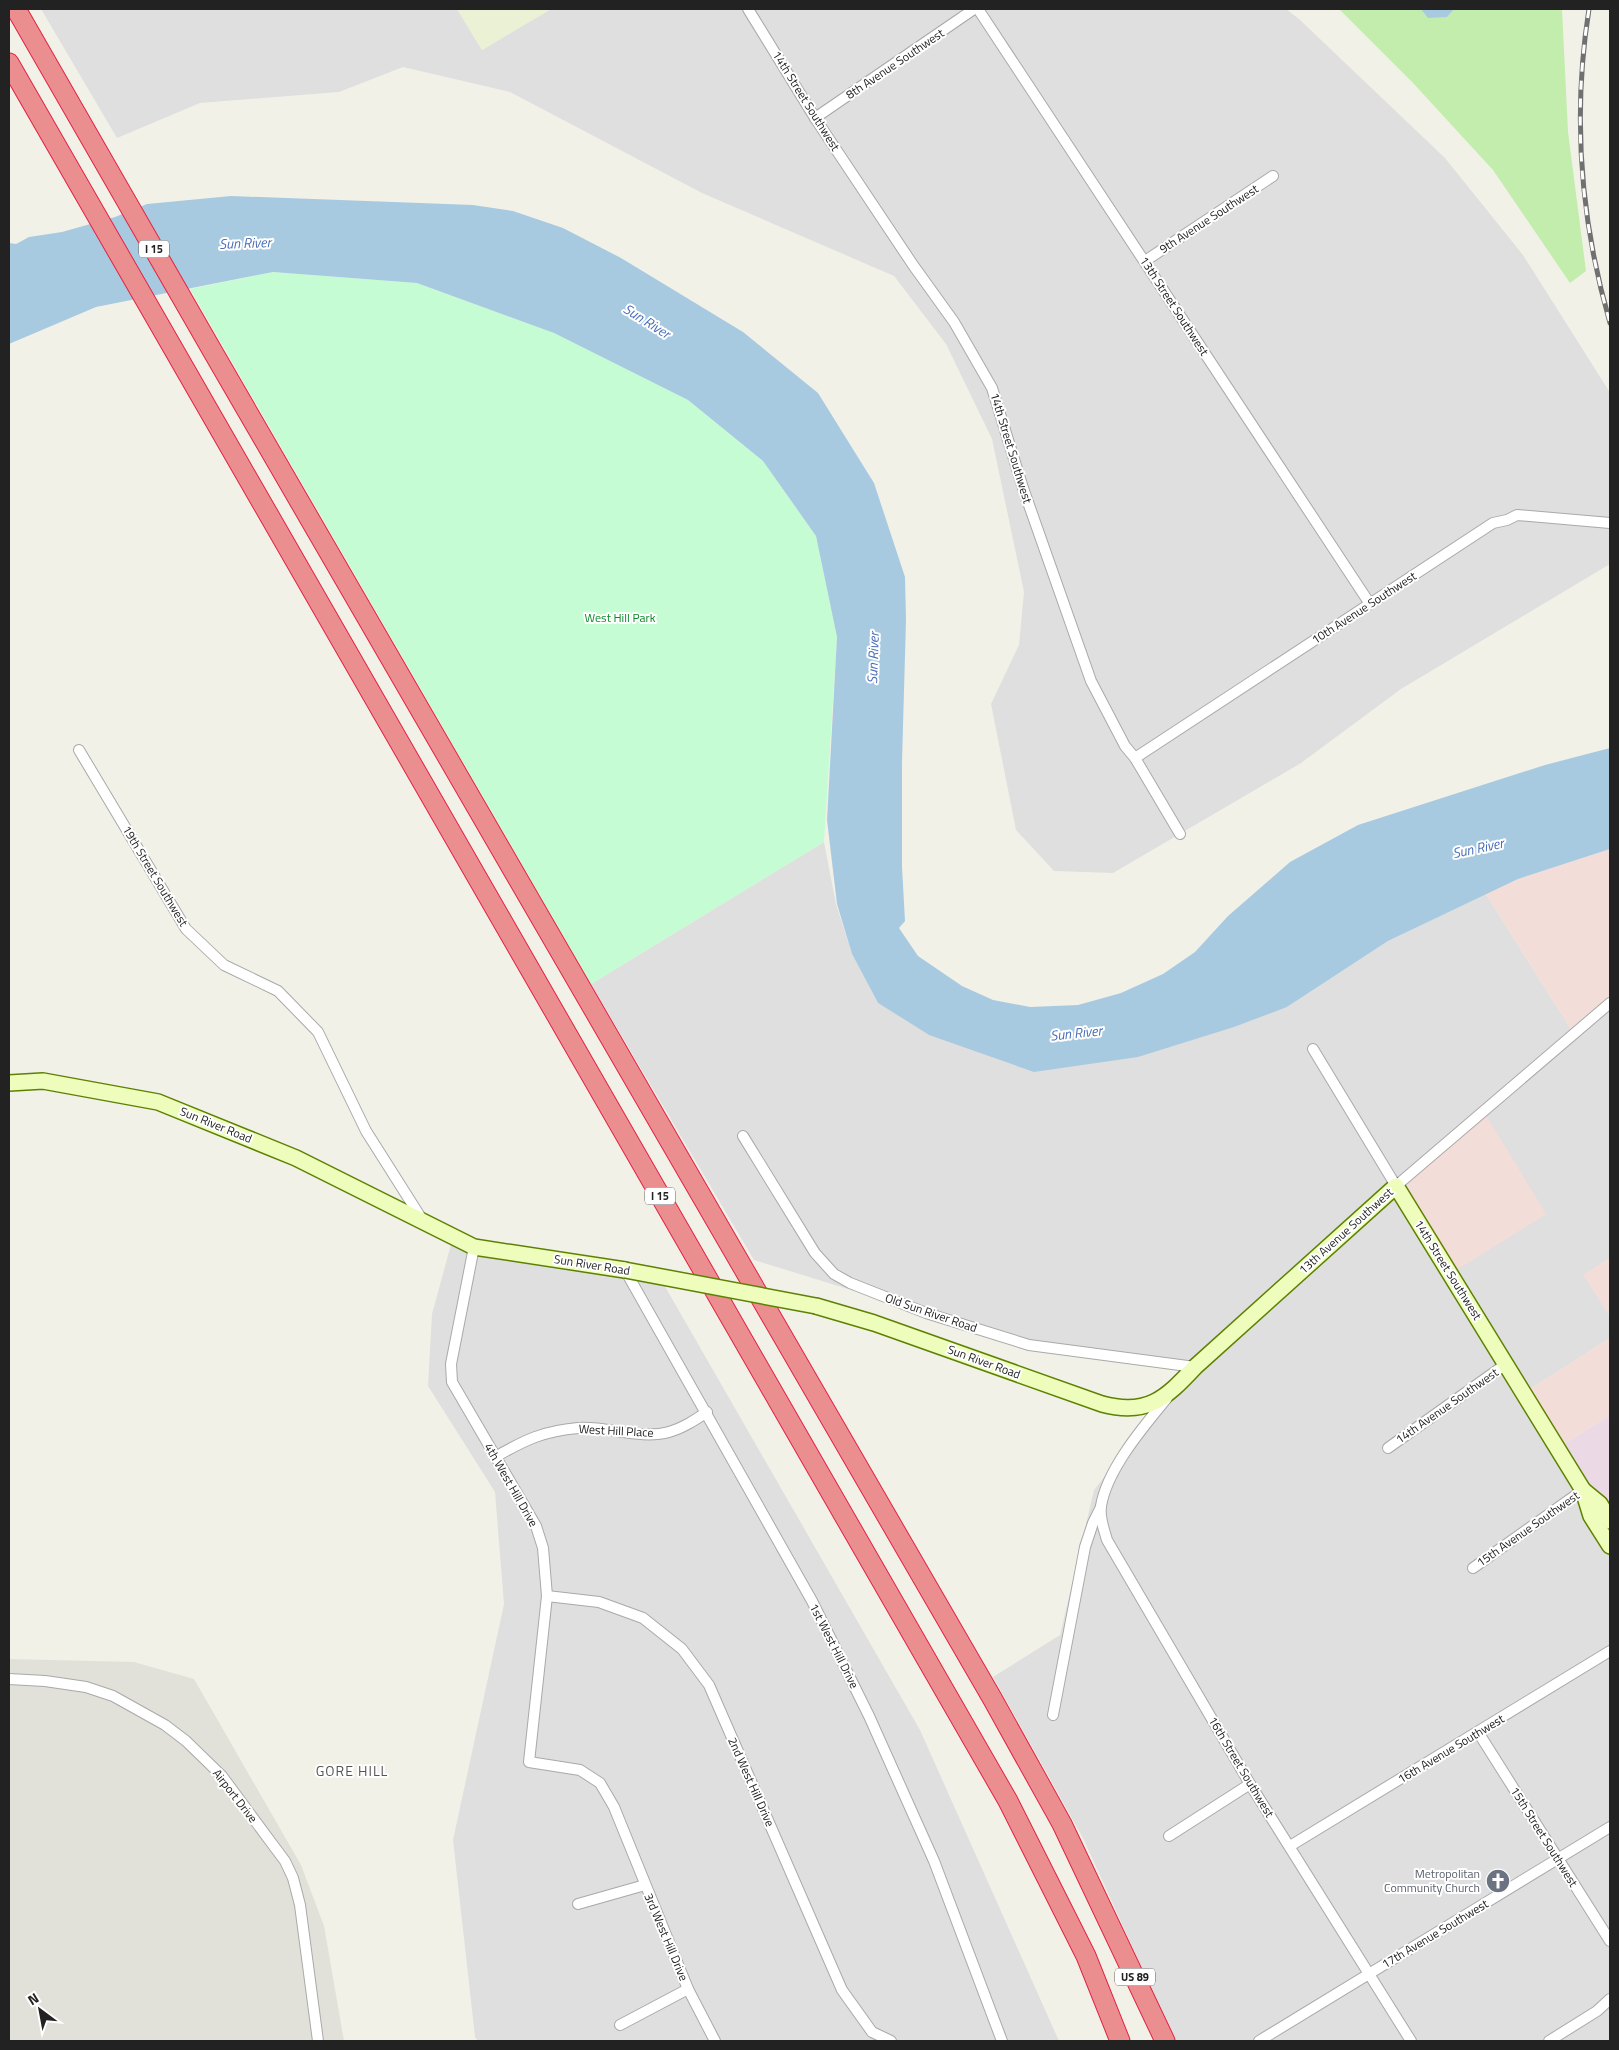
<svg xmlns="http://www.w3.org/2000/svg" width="1619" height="2050" font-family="'Titillium Web',sans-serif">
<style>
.residential{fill:#e0dfdf}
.commercial{fill:#f3ddd8}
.industrial{fill:#ebdae5}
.airport{fill:#e1e0d9}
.farmland{fill:#eaf1d4}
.grass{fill:#c2edad}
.park{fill:#c6fcd3}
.water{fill:#a8cae1}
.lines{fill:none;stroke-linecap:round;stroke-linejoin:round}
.street-casing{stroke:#a9a9a9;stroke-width:12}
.secondary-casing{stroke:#5d8101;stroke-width:18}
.highway-casing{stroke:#e22344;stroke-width:21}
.street{stroke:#fff;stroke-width:10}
.secondary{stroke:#eefcbc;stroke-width:15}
.highway{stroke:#eb8e90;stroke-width:19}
.rail-casing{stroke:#707070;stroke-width:5}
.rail{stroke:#fff;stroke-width:3;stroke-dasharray:9;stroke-linecap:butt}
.secondary-bridge-casing{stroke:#5d8101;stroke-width:18;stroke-linecap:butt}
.secondary-bridge{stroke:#eefcbc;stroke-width:15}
.labels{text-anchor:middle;stroke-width:4;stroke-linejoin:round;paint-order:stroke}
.shield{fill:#fff;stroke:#646464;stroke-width:1}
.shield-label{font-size:11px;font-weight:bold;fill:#222}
.street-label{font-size:12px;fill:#222;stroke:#fff}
.park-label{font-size:12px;fill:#088828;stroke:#fff}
.worship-label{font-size:12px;fill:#5b616d;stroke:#fff;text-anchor:end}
.water-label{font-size:14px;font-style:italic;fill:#496db6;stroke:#fff}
.neighbourhood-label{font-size:14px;letter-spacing:1px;fill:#555;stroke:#fff}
</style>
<rect width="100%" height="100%" fill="#f2f1e8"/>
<g class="residential">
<path d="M41,9H457L482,50L551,9H1286L1299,19L1445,158L1523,255L1609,391L1610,564L1401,689L1301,763L1113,873L1054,871L1016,830L991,704L1019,645L1024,592L992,439L946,344L894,276L702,193L510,92L403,67L339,92L200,103L117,138Z"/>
<path d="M824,842L836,904L852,954L878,1003L929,1035L1287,1007L1388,941L1486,894L1574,1034L1610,1003V1258L1584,1275L1610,1316V1338L1524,1393L1610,1548V2041H1175L1083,1838L993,1677L1060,1635L1094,1490L1140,1431L1195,1367L1029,1345L754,1260L591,984Z"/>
<path d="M453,1237L659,1276L920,1730L1059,2041H478L475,2037L453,1840L504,1604L495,1492L428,1386L432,1314Z"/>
</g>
<g class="commercial">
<path d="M1610,849V1003L1574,1034L1486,894L1518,879Z"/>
<path d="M1484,1112L1546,1214L1450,1274L1396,1186Z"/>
<path d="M1610,1258V1316L1583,1275Z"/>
<path d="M1610,1338V1415L1558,1448L1524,1393Z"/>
</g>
<path class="industrial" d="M1610,1415V1521L1558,1448Z"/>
<path class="airport" d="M9,1659L134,1662L194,1679L301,1865L324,1926L344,2041H9Z"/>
<path class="farmland" d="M457,9H551L482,50Z"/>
<path class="grass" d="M1339,9H1562L1568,132L1586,271L1570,283L1493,170L1413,83Z"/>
<path class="park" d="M273,272L417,283L554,333L688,400L763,461L816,536L837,637L824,842L591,984L190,289Z"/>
<g class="water">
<path d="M1421,9H1454L1447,17L1428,18Z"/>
<path d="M231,196L473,205L513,211L563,228L621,258L743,332L818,393L874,483L905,577L906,620L902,762V867L905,921L899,928L918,956L962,986L993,1000L1030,1007L1078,1005L1121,993L1163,974L1195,952L1228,916L1290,862L1358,825L1545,765L1610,748V849L1518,879L1388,941L1287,1007L1234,1027L1138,1057L1034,1072L929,1035L878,1003L852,954L837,904L827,820L837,637L816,536L763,461L688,400L554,333L417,283L273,272L96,307L9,344V243L16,244L29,237L62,232L115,217L147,204Z"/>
</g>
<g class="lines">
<g class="street-casing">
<g id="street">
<path d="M748,9L815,118L913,265L954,322L992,388L1023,488L1091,681L1125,746L1135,758L1180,834"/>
<path d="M978,9L1370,604"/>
<path d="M815,118L974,9"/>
<path d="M1145,261L1273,176"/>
<path d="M79,750L186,929L224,965L278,991L318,1032L366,1131L423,1221"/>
<path d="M1135,758L1493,523L1507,520L1517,515L1610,523"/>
<path d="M1313,1049L1396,1186L1610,1003"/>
<path d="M743,1136L815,1253L834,1274L850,1283L926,1313L1029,1345L1195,1367"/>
<path d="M474,1247L451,1364L452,1382L536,1526L543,1548L547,1596L529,1762L580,1770L600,1783L614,1807L688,1989L715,2041"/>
<path d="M625,1270L812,1601L869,1716L934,1861L1002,2041"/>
<path d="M1167,1398C1144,1426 1107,1469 1101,1506C1099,1517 1104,1529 1107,1540L1250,1784L1411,2041"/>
<path d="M1388,1448L1506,1364"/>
<path d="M495,1457C525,1440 543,1431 578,1428C608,1426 640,1440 669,1432C683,1428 695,1420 707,1412"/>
<path d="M1473,1568L1583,1490"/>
<path d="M547,1596L599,1602L643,1618L682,1649L709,1685L842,1990L872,2032L891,2041"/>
<path d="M9,1679L45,1681L86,1687L113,1696L165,1725L186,1741L222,1776L273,1845L285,1861L293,1878L300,1905L318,2041"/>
<path d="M1053,1715L1085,1547L1093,1523L1101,1507"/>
<path d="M1478,1732L1610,1941"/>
<path d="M1169,1836L1250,1784"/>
<path d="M1290,1846L1610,1651"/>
<path d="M578,1904L645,1885"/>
<path d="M620,2025L688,1989"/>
<path d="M1259,2041L1610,1827"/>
<path d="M1549,2041L1597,2011L1610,1999"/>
</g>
</g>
<g class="secondary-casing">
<g id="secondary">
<path d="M9,1083L43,1081L158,1102L296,1158L474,1247L625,1270"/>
<path d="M816,1306L874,1323L1102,1404C1147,1416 1165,1399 1195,1367L1396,1186L1583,1490L1591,1516L1610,1546"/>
<path d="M1583,1490L1600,1504L1610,1521"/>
</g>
</g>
<g class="highway-casing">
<g id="highway">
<path d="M16,9L213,352L992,1698L1062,1824L1165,2041"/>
<path d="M9,63L1008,1801L1086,1956L1120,2041"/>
</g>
</g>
<use href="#street" class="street"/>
<use href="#secondary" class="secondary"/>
<use href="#highway" class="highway"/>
<g class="rail-casing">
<path id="rail" d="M1589,9C1572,116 1580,219 1610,323"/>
</g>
<use href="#rail" class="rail"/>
<g class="secondary-bridge-casing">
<path id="secondary-bridge" d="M625,1270L816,1306"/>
</g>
<use href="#secondary-bridge" class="secondary-bridge"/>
</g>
<defs>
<g id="church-disc" transform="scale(1.25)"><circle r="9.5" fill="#6b7280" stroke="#fff"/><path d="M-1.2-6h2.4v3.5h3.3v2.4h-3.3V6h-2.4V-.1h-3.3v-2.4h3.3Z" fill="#fff"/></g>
</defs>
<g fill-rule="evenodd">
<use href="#church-disc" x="1498" y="1881"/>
</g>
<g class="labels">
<g class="shield">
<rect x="139" y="240.5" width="30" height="17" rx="4"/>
<rect x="645" y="1187.5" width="30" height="17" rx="4"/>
<rect x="1115" y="1968.5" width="40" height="17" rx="4"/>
</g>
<g class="shield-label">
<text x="154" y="253">I 15</text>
<text x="660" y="1200">I 15</text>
<text x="1135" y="1981">US 89</text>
</g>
<g class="street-label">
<text transform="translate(895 64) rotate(-34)" y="4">8th Avenue Southwest</text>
<text transform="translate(806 101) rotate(58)" y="4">14th Street Southwest</text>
<text transform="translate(1209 219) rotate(-33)" y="4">9th Avenue Southwest</text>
<text transform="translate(1174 306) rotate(57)" y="4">13th Street Southwest</text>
<text transform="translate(1011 448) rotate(73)" y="4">14th Street Southwest</text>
<text transform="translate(1364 608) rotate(-33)" y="4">10th Avenue Southwest</text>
<text transform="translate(155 876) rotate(59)" y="4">19th Street Southwest</text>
<text transform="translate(216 1125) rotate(22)" y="4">Sun River Road</text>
<text transform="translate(1346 1231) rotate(-42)" y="4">13th Avenue Southwest</text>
<text transform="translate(592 1265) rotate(9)" y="4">Sun River Road</text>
<text transform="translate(1448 1270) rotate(58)" y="4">14th Street Southwest</text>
<text transform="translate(931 1313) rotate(19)" y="4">Old Sun River Road</text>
<text transform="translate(984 1362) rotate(20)" y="4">Sun River Road</text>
<text transform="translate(1447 1406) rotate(-35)" y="4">14th Avenue Southwest</text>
<text transform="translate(616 1431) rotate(3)" y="4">West Hill Place</text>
<text transform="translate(511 1485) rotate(60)" y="4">4th West Hill Drive</text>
<text transform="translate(1528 1529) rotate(-35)" y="4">15th Avenue Southwest</text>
<text transform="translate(834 1646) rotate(63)" y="4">1st West Hill Drive</text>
<text transform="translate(1451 1749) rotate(-31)" y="4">16th Avenue Southwest</text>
<text transform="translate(1241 1767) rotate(59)" y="4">16th Street Southwest</text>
<text transform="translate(751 1782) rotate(66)" y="4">2nd West Hill Drive</text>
<text transform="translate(235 1796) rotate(52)" y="4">Airport Drive</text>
<text transform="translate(1544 1837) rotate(58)" y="4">15th Street Southwest</text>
<text transform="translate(1435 1934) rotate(-31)" y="4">17th Avenue Southwest</text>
<text transform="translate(666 1937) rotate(67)" y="4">3rd West Hill Drive</text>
</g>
<g class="park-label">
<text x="620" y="622">West Hill Park</text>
</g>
<g class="worship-label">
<text x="1480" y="1878">Metropolitan<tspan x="1480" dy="14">Community Church</tspan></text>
</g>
<g class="water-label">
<text transform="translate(245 243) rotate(-2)" y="5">Sun River</text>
<text transform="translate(647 321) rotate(32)" y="5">Sun River</text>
<text transform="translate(873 658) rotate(-88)" y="5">Sun River</text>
<text transform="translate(1478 848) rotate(-12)" y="5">Sun River</text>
<text transform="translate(1076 1033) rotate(-6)" y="5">Sun River</text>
</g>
<g class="neighbourhood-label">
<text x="352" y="1776">GORE HILL</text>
</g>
</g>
<rect width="1619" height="2050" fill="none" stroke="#222222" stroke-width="20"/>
<g transform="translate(40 2010) rotate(328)" stroke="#ffffff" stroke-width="4" paint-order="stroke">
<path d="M0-4L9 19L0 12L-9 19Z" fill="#222222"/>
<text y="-8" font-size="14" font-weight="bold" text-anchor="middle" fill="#222222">N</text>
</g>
</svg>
